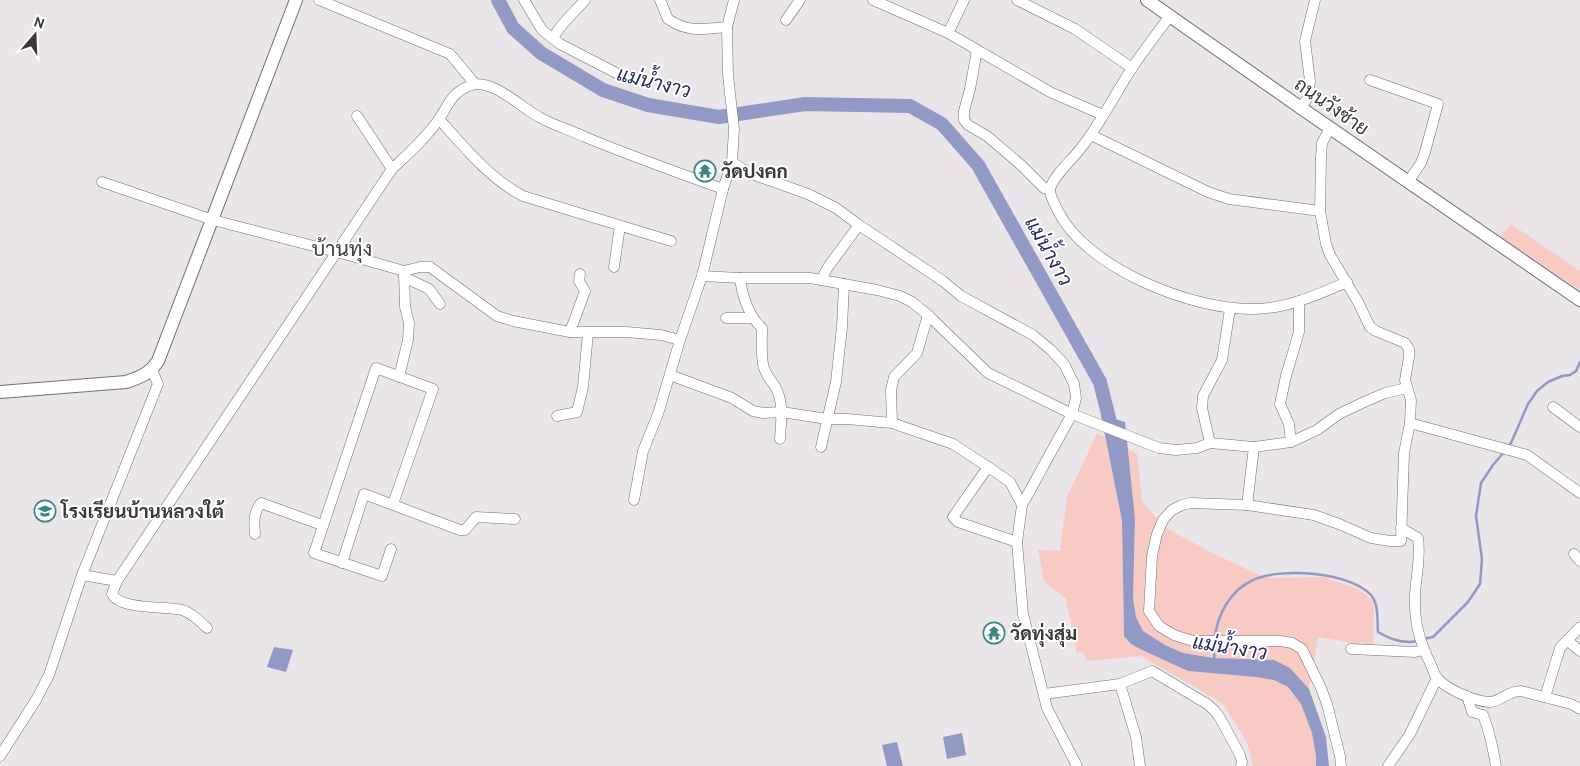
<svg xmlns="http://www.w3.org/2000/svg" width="1580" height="766" font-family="Cabin,Sarabun,sans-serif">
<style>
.green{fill:#f7cbc3}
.water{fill:#9399c5}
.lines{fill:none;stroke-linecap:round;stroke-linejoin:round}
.stream{stroke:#9399c5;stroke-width:2.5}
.river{stroke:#9399c5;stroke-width:14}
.minor-casing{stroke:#726f71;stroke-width:11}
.major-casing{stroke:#726f71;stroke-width:14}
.minor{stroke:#fff;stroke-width:10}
.major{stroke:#fff;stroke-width:12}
.labels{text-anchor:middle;stroke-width:4;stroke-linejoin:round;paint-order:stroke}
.street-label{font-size:19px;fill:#3a3839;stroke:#fff}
.poi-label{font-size:19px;font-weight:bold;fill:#3a3839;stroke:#fff;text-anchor:start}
.water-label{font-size:20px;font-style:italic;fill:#282960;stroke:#fff}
.quarter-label{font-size:21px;fill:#424042;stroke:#fff}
</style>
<rect width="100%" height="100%" fill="#e9e5e8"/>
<g class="green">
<path d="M1511,224L1580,271V290L1500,237Z"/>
<path d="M1097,434L1105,437L1122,521L1124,636L1131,644L1142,650L1188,671L1256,677L1274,680L1288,687L1301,704L1313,733L1316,756V766H1253L1247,742L1222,703L1141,656L1086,661L1084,652L1077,653L1066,599L1044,581L1038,550L1060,551L1067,497Z"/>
<path d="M1128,449L1137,454L1142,502L1166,528L1212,553L1266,578L1324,577L1358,589L1374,601L1373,647L1318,637L1309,689L1290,668L1183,653L1165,645L1143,631L1136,617L1133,599L1135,518Z"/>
</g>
<g class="water">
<path d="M1101,415L1125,422L1135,518L1133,599L1136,617L1143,631L1165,645L1183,653L1214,658L1274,660L1290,668L1309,689L1326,737L1329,766H1316V756L1312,733L1301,704L1288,687L1274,680L1256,677L1188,671L1142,650L1131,644L1124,636L1122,521Z"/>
<path d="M274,647L293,650L286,672L267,667Z"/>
<path d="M962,733L966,755L947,759L943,737Z"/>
<path d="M897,742L903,766H887L882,745Z"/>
</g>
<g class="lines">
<g class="stream">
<path d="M1507,447L1511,443L1528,404L1537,391L1548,382L1562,376L1570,375L1576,371L1580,362"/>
<path d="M1215,638C1217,614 1231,590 1253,580C1281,567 1350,572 1371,595C1379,604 1377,621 1378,632C1391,640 1403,644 1417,641"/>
<path d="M1423,639L1433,637L1468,602L1480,584L1482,559L1476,516L1481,483L1493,465L1504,452"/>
<path d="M1214,661L1215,644"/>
</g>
<path class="river" d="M498,0L513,28L541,53L603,90L648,105L719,117L805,104L910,106L942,124L978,165L1100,382L1113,434"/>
<g class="minor-casing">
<g id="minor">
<path d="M319,0L450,54L475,84"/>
<path d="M524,0L542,30L560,44L628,79"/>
<path d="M660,0L668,19C688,33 704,29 727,27"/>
<path d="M873,0L948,33L1050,92L1103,115"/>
<path d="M1017,0L1075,29L1132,68"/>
<path d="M1170,16C1157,33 1144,50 1132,68C1115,94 1101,123 1081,148C1074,158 1051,178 1050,190C1050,197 1055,204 1058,211C1086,268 1192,310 1253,309C1286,309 1317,295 1347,282"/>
<path d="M786,20L800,0"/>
<path d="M948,33L964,0"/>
<path d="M553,38C561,23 574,13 585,0"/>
<path d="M977,50L970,89L964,111V120L968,125L987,136L1021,165L1044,188L1050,189"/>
<path d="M1370,80L1438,104L1425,152L1421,163L1408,182"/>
<path d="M1301,108L1308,97L1310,81L1305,41L1315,0"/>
<path d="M357,116L392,169"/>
<path d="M439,119C463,146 490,179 523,196L671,241"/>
<path d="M1330,128L1322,143L1321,158L1320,211L1326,244L1330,255L1358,302L1370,327L1376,331L1405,343L1409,349V357L1405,380L1411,400L1410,423L1404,453L1401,541H1390L1371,538L1339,524L1314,515L1247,505L1191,503L1182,505L1172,510L1163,520L1157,534L1152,556L1149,611L1159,626L1174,635L1193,641H1280L1292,643L1302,649L1321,688L1327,704L1340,756L1341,766"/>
<path d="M1091,135L1208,192L1229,199L1320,211"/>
<path d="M732,162L749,173L808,194L836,208L859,225L943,281L961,296L1033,335L1051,350L1064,364L1074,384L1076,398L1072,414L1022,505L1017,542L1023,614L1047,708L1077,766"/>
<path d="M102,182L213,220L337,252L404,271L420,267H430L497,316L513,321L570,332H626L661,335L680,340"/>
<path d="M614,267L620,226"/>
<path d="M702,276L740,278H810L877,290L900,296L912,302L928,315L988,373L1072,414L1159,448L1176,450L1197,448L1210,443L1254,447L1291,442L1317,430L1339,414L1362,403L1385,393L1407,388"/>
<path d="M404,277L429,289L440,304"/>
<path d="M740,278C742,295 749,317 762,328C762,339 761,352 763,364C764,373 771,380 776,388C784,404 781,421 780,439"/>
<path d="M821,280L828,267L859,225"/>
<path d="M726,318H753"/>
<path d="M570,332L585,291L579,281L580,274"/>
<path d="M670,375L732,398L753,411L763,413L782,412L827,419H847L892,423L953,444L988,467L953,517L958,522L1017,542"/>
<path d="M399,377L408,340L409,323L405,307L404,271"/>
<path d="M1553,407L1580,427"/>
<path d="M557,416L577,412L583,387L588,333"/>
<path d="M892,423L891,390L894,377L917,353L928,315"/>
<path d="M1410,423L1527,455L1580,493"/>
<path d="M1291,442L1289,424L1280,404L1286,376L1299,332V301"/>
<path d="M1210,443L1202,408L1203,396L1222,360L1230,309"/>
<path d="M821,447L836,382L842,327L844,284"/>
<path d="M988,467L1010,482L1022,505"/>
<path d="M634,500L643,451L658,414L680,340L702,276L723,189L732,162L734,129L728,75L727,27L734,0"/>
<path d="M1247,505L1254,447"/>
<path d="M1401,528L1418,538C1421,557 1416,576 1415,595C1414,622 1419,640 1431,665C1433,669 1434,675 1438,679C1448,690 1474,701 1489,702C1501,702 1507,691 1521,691L1571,704L1580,709"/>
<path d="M255,534C254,522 253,513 261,503L322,525"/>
<path d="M391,549L382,576L314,553L376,368L433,389L393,504"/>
<path d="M1574,554L1580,561"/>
<path d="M342,563L364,494L460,530H465L476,517L515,519"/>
<path d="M82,575L117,581L392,169C408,154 427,137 439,119C449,105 450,94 469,86C492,77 520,107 539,117C553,125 570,130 585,137C631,156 676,172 723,189"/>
<path d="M117,581L112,594C120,610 166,606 182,610C192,613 200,621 207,628"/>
<path d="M1567,640L1580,651"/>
<path d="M1351,649L1415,652L1423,650"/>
<path d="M1120,684L1152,671L1207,704L1214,710L1220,718L1240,755L1242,762L1241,766"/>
<path d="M1044,694L1120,684L1136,737L1140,766"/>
<path d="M1467,696L1472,712L1483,715C1490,732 1493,748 1496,766"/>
<path d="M1545,697L1560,648L1580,627"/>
<path d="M0,756L36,700L49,675L82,575L158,384L152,370"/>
<path d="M1388,766L1410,734L1437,678"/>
</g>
</g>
<g class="major-casing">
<g id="major">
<path d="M1147,0L1301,108L1580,300"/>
<path d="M0,392L126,382C141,377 149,374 158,361L296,0"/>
</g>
</g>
<use href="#minor" class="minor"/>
<use href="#major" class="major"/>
</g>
<defs>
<g id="temple-ring" transform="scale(1.125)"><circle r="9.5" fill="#fff" stroke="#3c8584" stroke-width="1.5"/><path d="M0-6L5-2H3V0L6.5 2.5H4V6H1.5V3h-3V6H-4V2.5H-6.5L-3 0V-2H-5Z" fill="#3c8584"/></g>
<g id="school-ring" transform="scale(1.125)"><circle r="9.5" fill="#fff" stroke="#3c8584" stroke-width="1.5"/><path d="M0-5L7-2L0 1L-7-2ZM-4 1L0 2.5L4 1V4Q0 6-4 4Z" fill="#3c8584"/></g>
</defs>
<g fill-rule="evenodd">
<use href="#temple-ring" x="705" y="171"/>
<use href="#school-ring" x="45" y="511"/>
<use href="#temple-ring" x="994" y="633"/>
</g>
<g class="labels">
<g class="street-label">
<text transform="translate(1332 106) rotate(35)" y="7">ถนนวังซ้าย</text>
</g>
<g class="poi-label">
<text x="721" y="178">วัดปงคก</text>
<text x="61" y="518">โรงเรียนบ้านหลวงใต้</text>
<text x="1010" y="640">วัดทุ่งสุ่ม</text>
</g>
<g class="water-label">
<text transform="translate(654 82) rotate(14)" y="7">แม่น้ำงาว</text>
<text transform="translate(1049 251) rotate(61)" y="7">แม่น้ำงาว</text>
<text transform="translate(1230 647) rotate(9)" y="7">แม่น้ำงาว</text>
</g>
<g class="quarter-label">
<text x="342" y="256">บ้านทุ่ง</text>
</g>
</g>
<g transform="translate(35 35) rotate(19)" stroke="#ffffff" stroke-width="4" paint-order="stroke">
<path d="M0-4L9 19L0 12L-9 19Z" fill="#3a3839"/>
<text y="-8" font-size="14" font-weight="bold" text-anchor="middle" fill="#3a3839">N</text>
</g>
</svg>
